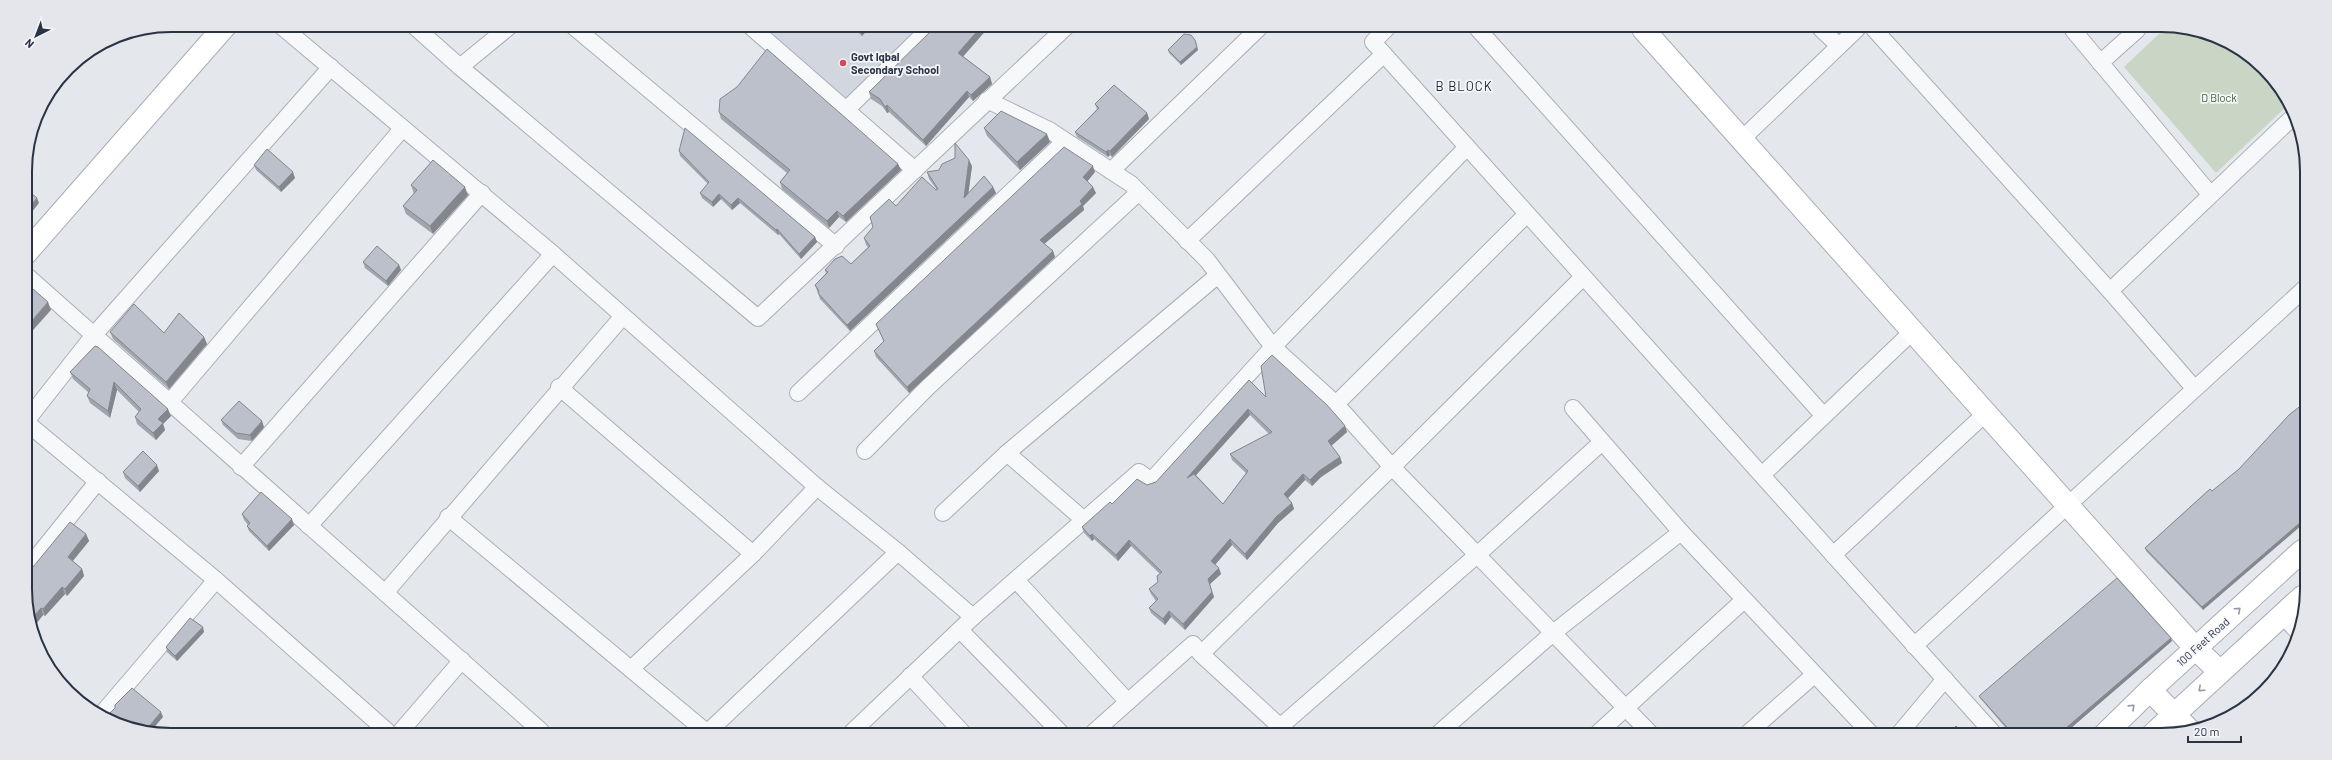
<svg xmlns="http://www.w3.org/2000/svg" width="2332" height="760" font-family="Barlow,sans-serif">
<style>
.built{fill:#d2d6de}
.green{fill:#c9d6c5}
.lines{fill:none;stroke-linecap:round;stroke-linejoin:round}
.street-casing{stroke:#a9aeb7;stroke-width:18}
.secondary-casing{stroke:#a9aeb7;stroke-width:24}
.street{stroke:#f7f8fa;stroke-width:16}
.secondary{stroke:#fff;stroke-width:22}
.wall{fill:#a1a5ae;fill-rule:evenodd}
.shaded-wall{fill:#83868d}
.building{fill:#bbc0ca;stroke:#83868d;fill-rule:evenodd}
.oneway{stroke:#959aa2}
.poi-dot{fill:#d1495b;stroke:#f4f6f9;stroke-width:1.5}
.labels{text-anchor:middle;stroke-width:3.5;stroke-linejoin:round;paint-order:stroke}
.poi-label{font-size:11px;font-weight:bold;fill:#2b3445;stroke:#f4f6f9;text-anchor:start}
.park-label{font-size:11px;fill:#3f6138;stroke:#f4f6f9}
.street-label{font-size:11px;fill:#2b3445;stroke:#f4f6f9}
.quarter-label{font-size:13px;letter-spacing:1px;fill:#1d2536;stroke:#f4f6f9}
.rim{fill:none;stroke:#2b3445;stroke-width:2}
</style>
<rect width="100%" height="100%" fill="#e4e7ec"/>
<path class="built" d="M763,26L919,27L845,99Z"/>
<path class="green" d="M2163,30H2199L2242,50L2271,75L2290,103L2216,173L2124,67Z"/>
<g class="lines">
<g class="street-casing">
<g id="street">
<path d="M280,25L553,254L817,487L898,552L973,617"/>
<path d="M414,26L460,67L758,318L1066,27"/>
<path d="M573,26L836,246"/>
<path d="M750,26L915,170"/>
<path d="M1387,28L1373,42L1994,734"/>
<path d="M1477,28L1823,415"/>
<path d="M1821,29L1838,45"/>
<path d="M1874,29L2110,291L2194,388"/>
<path d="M2073,30L2210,194"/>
<path d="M2100,63L2137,30"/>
<path d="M460,67L510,26"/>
<path d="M987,100L1049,130L1131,184L1207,260L1273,347L1336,404L1392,467L1650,733"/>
<path d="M846,110L931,27"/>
<path d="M1742,139L1857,29"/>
<path d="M1111,171L1259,28"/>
<path d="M1187,241L1384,54"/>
<path d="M26,275L541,731"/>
<path d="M2110,291L2295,115"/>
<path d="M559,387L753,554"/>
<path d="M798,393L1065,141"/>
<path d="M169,403L402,129"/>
<path d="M1336,404L1527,214"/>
<path d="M1573,408L1681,532L1871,734"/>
<path d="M27,420L93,336L331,67"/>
<path d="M27,423L216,580L387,731"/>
<path d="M865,451L927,388L1139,192"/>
<path d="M241,467L482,193"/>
<path d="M1762,475L1913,331"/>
<path d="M943,513L1007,453"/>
<path d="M448,517L705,731"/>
<path d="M1084,520L1007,453L1218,275"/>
<path d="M309,526L553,254"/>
<path d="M1833,555L1986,413"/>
<path d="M28,568L98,481"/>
<path d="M1016,580L1128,702"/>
<path d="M385,593L623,316"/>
<path d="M2282,615L2299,633"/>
<path d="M960,630L1060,732"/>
<path d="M1914,646L2304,289"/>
<path d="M1201,654L1287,733"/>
<path d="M631,669L753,554L817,487"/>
<path d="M910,676L962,732"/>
<path d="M100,716L216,580"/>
<path d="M401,731L462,660"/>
<path d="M709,731L898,552"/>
<path d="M852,732L973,617L1139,472L1151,481L1273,347L1467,147"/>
<path d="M1094,732L1193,644L1201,654L1392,467L1583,277"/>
<path d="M1273,733L1477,555L1602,442"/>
<path d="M1439,733L1553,633L1681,532"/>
<path d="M1598,733L1744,600"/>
<path d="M1747,734L1814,675"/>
<path d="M1899,734L1945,679"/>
</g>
</g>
<g class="secondary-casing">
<g id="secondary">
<path d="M1643,29L2196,649L2220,672"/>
<path d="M26,253L226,25"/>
<path d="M2150,690L2189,730"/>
<path d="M2104,735L2150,690L2302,551"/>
<path d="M2152,735L2302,597"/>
</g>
</g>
<use href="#street" class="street"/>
<use href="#secondary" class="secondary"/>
</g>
<g class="wall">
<path d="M852,27H870L862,36Z"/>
<path d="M1195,40L1198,50L1181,65L1169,53L1168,50Z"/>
<path d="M963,56L990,77L992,84L973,101L969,97L926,146L889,112L887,113L882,106L871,99L869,92Z"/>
<path d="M1095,104L1147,113L1149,119L1112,157L1110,155L1108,157L1077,137L1075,132L1097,109Z"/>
<path d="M719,112L898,164L901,170L846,222L839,217L829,228L782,189L780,182L787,173L721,119Z"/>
<path d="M984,128L1050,142L1020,170L987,136Z"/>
<path d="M679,151L815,237L817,242L801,259L779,234L778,235L740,203L732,210L721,199L713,207L702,198L700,193L708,184L680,156Z"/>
<path d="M254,165L295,178L281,192L256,170Z"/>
<path d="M972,166L968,194L993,187L996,193L850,331L820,299L815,285L826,273L825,270L851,264L868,247L866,245L864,238L896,206L937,190L929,179L927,172Z"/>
<path d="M1095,172L1087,181L1096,193L1083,206L1084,210L1044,244L1053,251L1055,257L909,393L876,357L874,351L884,342L876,324Z"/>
<path d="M411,185L468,195L433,234L406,214L403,206L414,194Z"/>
<path d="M363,262L399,265L401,270L388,286L365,268Z"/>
<path d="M110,332L204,337L207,344L169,389L113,339Z"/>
<path d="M95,346L171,416L163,424L165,430L156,440L137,424L135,417L139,412L117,390L110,418L90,403L87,396L89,393L73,379L70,372Z"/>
<path d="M1249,380L1266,397L1345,426L1347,432L1331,446L1340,457L1342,463L1321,477L1312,486L1305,480L1288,498L1292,503L1294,509L1278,523L1247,560L1232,545L1215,565L1221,574L1210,584L1214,597L1185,630L1171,617L1165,625L1151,613L1149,608L1156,601L1151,594L1149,589L1158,582L1160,574L1131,546L1118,561L1094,539L1092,541L1084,533L1082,527L1112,504L1147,485L1156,482ZM1250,415L1269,434L1230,454L1232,460L1246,473L1223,504L1196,475Z"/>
<path d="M221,420L264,427L252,441L238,439L223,425Z"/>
<path d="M159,471L140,492L125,478L123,472Z"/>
<path d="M2210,489L2203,610L2146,551L2145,548Z"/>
<path d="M242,514L294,525L269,551L249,531L247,526L248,525L244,520Z"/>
<path d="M86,534L89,541L73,561L82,569L84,576L67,596L65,594L45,616L43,615L32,629L33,567Z"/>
<path d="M204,632L177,661L167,652L166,647Z"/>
<path d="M2172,641L2064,734H2011L1980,698L1979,696Z"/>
</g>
<g class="shaded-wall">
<path d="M860,27H870L862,36L859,28Z"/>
<path d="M981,27H989L961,59L958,53Z"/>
<path d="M1195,40L1198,50L1181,65L1180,62Z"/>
<path d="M990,77L992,84L973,101L971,95Z"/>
<path d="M967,91L969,97L926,146L923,140Z"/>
<path d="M887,105L889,112L887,113L885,107Z"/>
<path d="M1147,113L1149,119L1112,157L1110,151Z"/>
<path d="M1047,134L1050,142L1020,170L1017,162Z"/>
<path d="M1108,150L1110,155L1108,157L1106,152Z"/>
<path d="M969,160L972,166L967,204L964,198Z"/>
<path d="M898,164L901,170L846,222L843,216Z"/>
<path d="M1093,166L1095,172L1086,183L1083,177Z"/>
<path d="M293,172L295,178L281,192L279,187Z"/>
<path d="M465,187L468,195L433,234L430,226Z"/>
<path d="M993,187L996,193L850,331L847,325Z"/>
<path d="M1093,187L1096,193L1083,206L1084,210L1042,246L1040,240Z"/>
<path d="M719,194L721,199L713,207L712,202Z"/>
<path d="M37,198L39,203L28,217L26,211Z"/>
<path d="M738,198L740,203L732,210L731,205Z"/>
<path d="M837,211L839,217L829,228L827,221Z"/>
<path d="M777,229L779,234L778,235L776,230Z"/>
<path d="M815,237L817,242L801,259L799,254Z"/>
<path d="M1053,251L1055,257L909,393L907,387Z"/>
<path d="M399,265L401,270L388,286L386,281Z"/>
<path d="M48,302L51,310L26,338V328Z"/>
<path d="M204,337L207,344L169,389L166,382Z"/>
<path d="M114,382L117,390L110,418L108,411Z"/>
<path d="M168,409L171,416L163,424L165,430L156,440L153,433L158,419Z"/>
<path d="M1248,409L1250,415L1189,483L1187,478Z"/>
<path d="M262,421L264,427L252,441L250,435Z"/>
<path d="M1345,426L1347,432L1330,447L1328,441Z"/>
<path d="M1340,457L1342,463L1321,477L1312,486L1310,480L1319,471Z"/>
<path d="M157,465L159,471L140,492L138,486Z"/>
<path d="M1303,474L1305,480L1286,500L1284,494Z"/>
<path d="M1292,503L1294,509L1278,523L1247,560L1245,554L1276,517Z"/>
<path d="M292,519L294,525L269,551L267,546Z"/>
<path d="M2302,521V525L2203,610L2202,607Z"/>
<path d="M86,534L89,541L70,564L68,557Z"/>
<path d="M1092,534L1094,539L1092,541L1090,536Z"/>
<path d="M1230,539L1232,545L1213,567L1211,561Z"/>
<path d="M1129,540L1131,546L1118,561L1116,555Z"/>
<path d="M1219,568L1221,574L1210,584L1208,579Z"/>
<path d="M82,569L84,576L67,596L65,589Z"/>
<path d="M62,587L65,594L45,616L43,609Z"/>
<path d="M1212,592L1214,597L1185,630L1183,624Z"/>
<path d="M41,608L43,615L32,629L29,622Z"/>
<path d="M1169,611L1171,617L1165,625L1163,619Z"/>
<path d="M203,627L204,632L177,661L175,656Z"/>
<path d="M2171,638L2172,641L2064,734H2059Z"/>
<path d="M161,712L163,717L152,730H146Z"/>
</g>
<g class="building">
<path d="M935,27H981L958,53L990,77L971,95L967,91L923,140L887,105L885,107L880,99L869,92Z"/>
<path d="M1184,34L1191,35L1195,40L1197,47L1180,62L1168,50Z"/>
<path d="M767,49L898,164L843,216L837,211L827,221L780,182L790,170L719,112L720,99L737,87Z"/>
<path d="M1114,85L1147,113L1110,151L1108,150L1106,152L1075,132L1099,108L1095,104Z"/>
<path d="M1001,111L1047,134L1017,162L984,128Z"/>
<path d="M685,128L815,237L799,254L777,229L776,230L738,198L731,205L719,194L712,202L700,193L709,182L679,151Z"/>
<path d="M955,143L969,160L964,198L984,176L993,187L847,325L818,293L819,291L815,285L828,272L825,270L835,259L842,256L851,264L870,246L864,238L873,227L870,217L889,199L896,206L922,177L936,190L938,189L927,172L939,170L942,164L955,158Z"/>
<path d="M1064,147L1093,166L1083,177L1093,187L1080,201L1082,204L1040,240L1053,251L907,387L874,351L884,341L876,324Z"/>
<path d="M267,149L293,172L279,187L254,165Z"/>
<path d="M433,160L465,187L430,226L403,206L417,190L411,185Z"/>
<path d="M25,188L37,198L26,211Z"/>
<path d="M377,246L399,265L386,281L363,262Z"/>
<path d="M26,283L48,302L26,328Z"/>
<path d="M134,304L164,333L179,313L204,337L166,382L110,332Z"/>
<path d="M95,346L98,347L168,409L158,419L163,423L153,433L135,417L141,409L114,382L108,411L87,396L90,389L70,372Z"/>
<path d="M1272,355L1327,405L1342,422L1345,426L1328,441L1340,457L1319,471L1310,480L1303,474L1284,494L1292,503L1276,517L1245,554L1230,539L1211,561L1219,568L1208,579L1212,592L1183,624L1169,611L1163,619L1149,608L1158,599L1149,589L1158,582L1157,576L1162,572L1129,540L1116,555L1092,534L1090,536L1082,527L1110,502L1112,504L1137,479L1147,485L1156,482L1249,380L1266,397L1261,366ZM1248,409L1272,432L1230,454L1248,471L1223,504L1194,474L1187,478Z"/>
<path d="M239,401L262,421L250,435L236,433L221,420Z"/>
<path d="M2303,404L2302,521L2202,607L2145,548L2210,489L2212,491L2239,469L2289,415Z"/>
<path d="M143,451L157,465L138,486L123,472Z"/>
<path d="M261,492L292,519L267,546L247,526L250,523L242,514Z"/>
<path d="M70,522L86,534L68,557L82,569L65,589L62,587L43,609L41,608L29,622L28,617V570L33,567Z"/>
<path d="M2117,578L2171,638L2059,734H2013L1979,696Z"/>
<path d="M190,618L203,627L175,656L166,647Z"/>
<path d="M132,688L161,712L146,730H133L105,718L115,708V705Z"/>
<path d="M1956,726L1965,734H1949Z"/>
</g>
<defs><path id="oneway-chevron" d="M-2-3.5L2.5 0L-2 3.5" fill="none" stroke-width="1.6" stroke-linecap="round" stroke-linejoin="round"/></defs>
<g class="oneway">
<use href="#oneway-chevron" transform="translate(2238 610) rotate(-42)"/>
<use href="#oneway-chevron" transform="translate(2201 689) rotate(138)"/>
<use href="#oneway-chevron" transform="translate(2132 707) rotate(-44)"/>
</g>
<circle class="poi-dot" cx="843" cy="63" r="4"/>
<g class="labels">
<g class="poi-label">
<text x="851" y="61">Govt Iqbal<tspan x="851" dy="13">Secondary School</tspan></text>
</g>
<g class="park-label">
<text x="2219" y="102">D Block</text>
</g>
<g class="street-label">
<text transform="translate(2203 642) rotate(-42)" y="4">100 Feet Road</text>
</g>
<g class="quarter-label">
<text x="1464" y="91">B BLOCK</text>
</g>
</g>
<path d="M0 0H2332V760H0ZM171 32H2161A139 139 0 0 1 2300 171V589A139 139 0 0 1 2161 728H171A139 139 0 0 1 32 589V171A139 139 0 0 1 171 32Z" fill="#e4e6eb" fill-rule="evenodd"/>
<path class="rim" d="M171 32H2161A139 139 0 0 1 2300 171V589A139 139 0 0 1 2161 728H171A139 139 0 0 1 32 589V171A139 139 0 0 1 171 32Z"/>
<g transform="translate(36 36) rotate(222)" stroke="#f4f6f9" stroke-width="3" paint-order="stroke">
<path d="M0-3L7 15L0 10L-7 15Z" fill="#2b3445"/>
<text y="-6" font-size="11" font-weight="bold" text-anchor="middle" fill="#2b3445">N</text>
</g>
<path d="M2188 736v6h53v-6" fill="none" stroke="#2b3445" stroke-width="2"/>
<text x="2194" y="736" font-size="12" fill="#2b3445" stroke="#f4f6f9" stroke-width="3" paint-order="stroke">20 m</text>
</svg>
